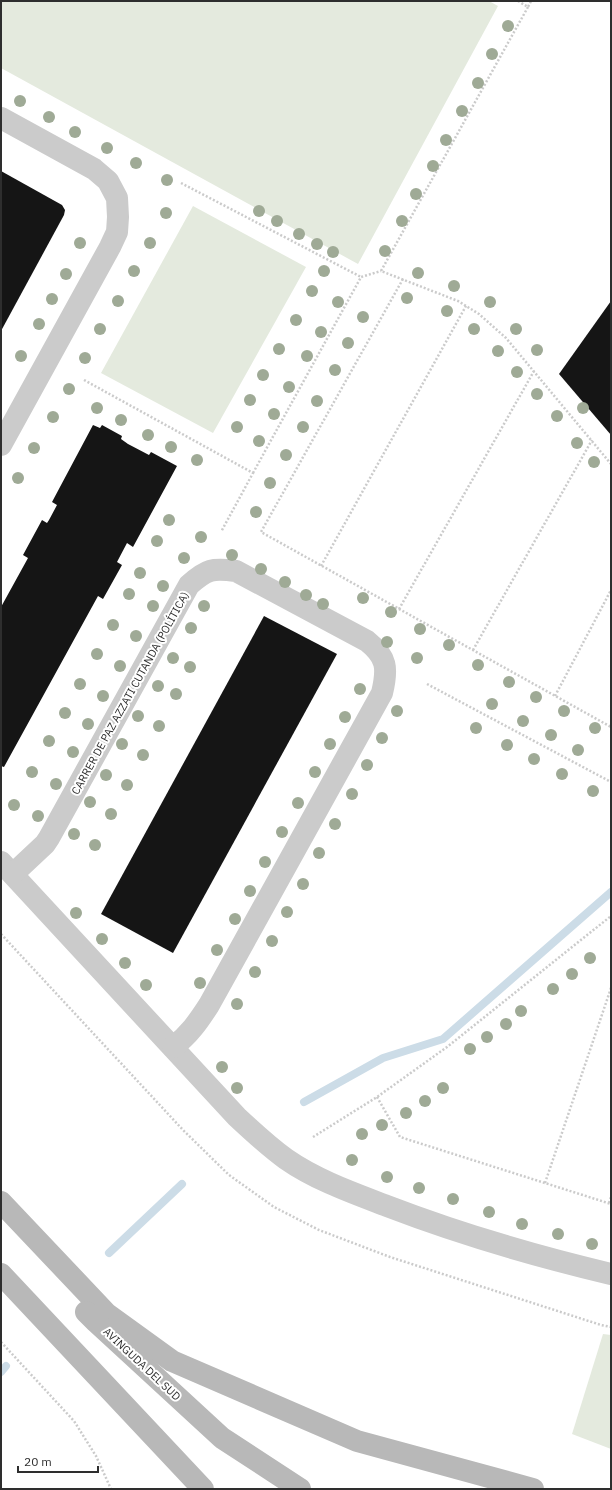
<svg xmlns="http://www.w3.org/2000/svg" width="612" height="1490" font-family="'IBM Plex Sans',sans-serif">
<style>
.green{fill:#e4eade}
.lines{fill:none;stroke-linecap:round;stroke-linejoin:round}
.stream{stroke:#ccdce7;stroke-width:8}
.building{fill:#151515}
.path{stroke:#cbcbcb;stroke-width:2.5;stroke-dasharray:2 2;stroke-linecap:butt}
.minor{stroke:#cbcbcb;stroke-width:22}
.secondary{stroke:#b8b8b8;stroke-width:22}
.tree{fill:#9faa96}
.labels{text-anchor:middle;stroke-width:4;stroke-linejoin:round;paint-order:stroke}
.street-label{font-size:11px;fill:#2e2e2e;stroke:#fff}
</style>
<rect width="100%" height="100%" fill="#fff"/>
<g class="green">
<path d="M1,1H489L498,6L358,264L1,68Z"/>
<path d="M193,206L306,267L213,433L101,373Z"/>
<path d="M603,1334L611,1335V1449L572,1434Z"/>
</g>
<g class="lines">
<g class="stream">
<path d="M304,1102L383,1058L443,1039L611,892"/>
<path d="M109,1253L182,1184"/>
<path d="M1,1372L6,1366"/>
</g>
</g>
<g class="building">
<path d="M1,171L62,205L65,210L64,215L1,331Z"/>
<path d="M611,301V435L559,374Z"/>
<path d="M93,425L100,428L102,425L122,436L121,439L128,444L149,455L151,452L177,466L133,547L127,543L117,562L122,565L103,599L98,596L4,767L1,766V607L28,558L23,555L42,520L47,523L49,520L57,505L52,502Z"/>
<path d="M264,616L337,654L173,953L101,914Z"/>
</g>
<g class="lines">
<g class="path">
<path d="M518,1L528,7L531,1"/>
<path d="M528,7L381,271L458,301L479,314L506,338L611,464"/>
<path d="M181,183L361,277"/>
<path d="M403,279L261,532L611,727"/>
<path d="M84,380L253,473L221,532"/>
<path d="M253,473L361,277L381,271"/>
<path d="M321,566L466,306"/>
<path d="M399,609L534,371"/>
<path d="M473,650L592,440"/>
<path d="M427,684L611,782"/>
<path d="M555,696L611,590"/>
<path d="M1,934L183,1130L229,1175L274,1207L319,1230L390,1257L601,1325L611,1327"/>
<path d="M377,1097L400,1137L611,1204"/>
<path d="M313,1137L377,1097L447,1047L611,916"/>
<path d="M545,1183L611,988"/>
<path d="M609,1203L611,1197"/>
<path d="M1,1342L74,1421L96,1456L111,1489"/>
</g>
<g class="minor">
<path d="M1,118L94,169L108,181L117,198L118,217L117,232L110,247L1,445"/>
<path d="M1,862L237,1117C253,1132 268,1146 286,1159C316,1180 353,1193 387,1206C460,1234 535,1256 611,1274"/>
<path d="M13,874L45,844L49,838L189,585C207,569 212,568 236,571L367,641C387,657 388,668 382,693L209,1005C198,1022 189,1035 173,1047"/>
</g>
<g class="secondary">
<path d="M1,1202L107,1314L172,1361L357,1441L533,1489"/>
<path d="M1,1274L203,1489"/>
<path d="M86,1312L96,1322L222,1438L300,1489"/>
</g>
</g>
<g class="tree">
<circle cx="508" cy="26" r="6"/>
<circle cx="492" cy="54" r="6"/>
<circle cx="478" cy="83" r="6"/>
<circle cx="20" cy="101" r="6"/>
<circle cx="462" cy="111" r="6"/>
<circle cx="49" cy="117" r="6"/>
<circle cx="75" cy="132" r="6"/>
<circle cx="446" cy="140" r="6"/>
<circle cx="107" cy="148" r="6"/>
<circle cx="136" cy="163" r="6"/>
<circle cx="433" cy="166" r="6"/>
<circle cx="167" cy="180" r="6"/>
<circle cx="416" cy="194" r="6"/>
<circle cx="259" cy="211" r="6"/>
<circle cx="166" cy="213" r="6"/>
<circle cx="277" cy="221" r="6"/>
<circle cx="402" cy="221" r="6"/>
<circle cx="299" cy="234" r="6"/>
<circle cx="80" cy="243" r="6"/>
<circle cx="150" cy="243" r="6"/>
<circle cx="317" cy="244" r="6"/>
<circle cx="385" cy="251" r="6"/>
<circle cx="333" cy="252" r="6"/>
<circle cx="134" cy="271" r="6"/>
<circle cx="324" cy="271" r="6"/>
<circle cx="418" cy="273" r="6"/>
<circle cx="66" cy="274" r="6"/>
<circle cx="454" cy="286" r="6"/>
<circle cx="312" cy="291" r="6"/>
<circle cx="407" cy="298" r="6"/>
<circle cx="52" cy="299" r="6"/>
<circle cx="118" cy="301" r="6"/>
<circle cx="338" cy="302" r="6"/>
<circle cx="490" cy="302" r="6"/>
<circle cx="447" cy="311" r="6"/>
<circle cx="363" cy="317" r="6"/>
<circle cx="296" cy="320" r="6"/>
<circle cx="39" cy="324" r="6"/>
<circle cx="100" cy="329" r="6"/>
<circle cx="474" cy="329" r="6"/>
<circle cx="516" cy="329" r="6"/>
<circle cx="321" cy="332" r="6"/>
<circle cx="348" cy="343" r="6"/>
<circle cx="279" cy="349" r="6"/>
<circle cx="537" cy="350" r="6"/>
<circle cx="498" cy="351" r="6"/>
<circle cx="21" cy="356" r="6"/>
<circle cx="307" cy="356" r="6"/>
<circle cx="85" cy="358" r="6"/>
<circle cx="335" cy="370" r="6"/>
<circle cx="517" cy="372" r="6"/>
<circle cx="263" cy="375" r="6"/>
<circle cx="289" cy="387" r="6"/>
<circle cx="69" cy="389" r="6"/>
<circle cx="537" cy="394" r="6"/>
<circle cx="250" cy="400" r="6"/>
<circle cx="317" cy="401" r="6"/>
<circle cx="97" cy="408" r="6"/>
<circle cx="583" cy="408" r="6"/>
<circle cx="274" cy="414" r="6"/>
<circle cx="557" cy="416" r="6"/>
<circle cx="53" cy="417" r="6"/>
<circle cx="121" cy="420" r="6"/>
<circle cx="237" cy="427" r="6"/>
<circle cx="303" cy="427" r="6"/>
<circle cx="148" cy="435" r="6"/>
<circle cx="259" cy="441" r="6"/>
<circle cx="577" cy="443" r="6"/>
<circle cx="171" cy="447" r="6"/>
<circle cx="34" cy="448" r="6"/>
<circle cx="286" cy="455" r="6"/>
<circle cx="197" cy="460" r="6"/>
<circle cx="594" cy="462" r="6"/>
<circle cx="18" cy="478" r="6"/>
<circle cx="270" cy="483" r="6"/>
<circle cx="256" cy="512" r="6"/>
<circle cx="169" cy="520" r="6"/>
<circle cx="201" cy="537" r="6"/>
<circle cx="157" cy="541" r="6"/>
<circle cx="232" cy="555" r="6"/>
<circle cx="184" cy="558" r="6"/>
<circle cx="261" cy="569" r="6"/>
<circle cx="140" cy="573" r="6"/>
<circle cx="285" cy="582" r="6"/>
<circle cx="163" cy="586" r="6"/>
<circle cx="129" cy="594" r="6"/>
<circle cx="306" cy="595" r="6"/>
<circle cx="363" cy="598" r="6"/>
<circle cx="323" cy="604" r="6"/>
<circle cx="153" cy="606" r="6"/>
<circle cx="204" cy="606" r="6"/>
<circle cx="391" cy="612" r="6"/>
<circle cx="113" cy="625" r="6"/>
<circle cx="191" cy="628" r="6"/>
<circle cx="420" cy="629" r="6"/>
<circle cx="136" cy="636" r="6"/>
<circle cx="387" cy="642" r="6"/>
<circle cx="449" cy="645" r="6"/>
<circle cx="97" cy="654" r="6"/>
<circle cx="173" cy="658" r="6"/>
<circle cx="417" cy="658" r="6"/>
<circle cx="478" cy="665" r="6"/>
<circle cx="120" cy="666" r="6"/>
<circle cx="190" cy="667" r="6"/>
<circle cx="509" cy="682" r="6"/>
<circle cx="80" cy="684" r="6"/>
<circle cx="158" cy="686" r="6"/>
<circle cx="360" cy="689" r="6"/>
<circle cx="176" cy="694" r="6"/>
<circle cx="103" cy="696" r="6"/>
<circle cx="536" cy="697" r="6"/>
<circle cx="492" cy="704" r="6"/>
<circle cx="397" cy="711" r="6"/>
<circle cx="564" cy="711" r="6"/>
<circle cx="65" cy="713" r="6"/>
<circle cx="138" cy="716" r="6"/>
<circle cx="345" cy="717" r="6"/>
<circle cx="523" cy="721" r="6"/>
<circle cx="88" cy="724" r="6"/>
<circle cx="159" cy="726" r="6"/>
<circle cx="476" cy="728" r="6"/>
<circle cx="595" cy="728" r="6"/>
<circle cx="551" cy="735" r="6"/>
<circle cx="382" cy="738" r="6"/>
<circle cx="49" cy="741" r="6"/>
<circle cx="122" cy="744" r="6"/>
<circle cx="330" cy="744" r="6"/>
<circle cx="507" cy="745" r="6"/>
<circle cx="578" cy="750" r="6"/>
<circle cx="73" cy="752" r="6"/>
<circle cx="143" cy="755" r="6"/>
<circle cx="534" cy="759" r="6"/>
<circle cx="367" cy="765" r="6"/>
<circle cx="32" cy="772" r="6"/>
<circle cx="315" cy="772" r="6"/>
<circle cx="562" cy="774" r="6"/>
<circle cx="106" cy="775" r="6"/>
<circle cx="56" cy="784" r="6"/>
<circle cx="127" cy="785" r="6"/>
<circle cx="593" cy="791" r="6"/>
<circle cx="352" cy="794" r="6"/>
<circle cx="90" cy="802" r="6"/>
<circle cx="298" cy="803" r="6"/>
<circle cx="14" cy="805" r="6"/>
<circle cx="111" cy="814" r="6"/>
<circle cx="38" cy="816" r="6"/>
<circle cx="335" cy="824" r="6"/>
<circle cx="282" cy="832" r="6"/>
<circle cx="74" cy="834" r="6"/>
<circle cx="95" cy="845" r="6"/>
<circle cx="319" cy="853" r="6"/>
<circle cx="265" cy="862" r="6"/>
<circle cx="303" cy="884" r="6"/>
<circle cx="250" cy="891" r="6"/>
<circle cx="287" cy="912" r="6"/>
<circle cx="76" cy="913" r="6"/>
<circle cx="235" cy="919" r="6"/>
<circle cx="102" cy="939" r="6"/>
<circle cx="272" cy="941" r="6"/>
<circle cx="217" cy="950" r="6"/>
<circle cx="590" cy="958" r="6"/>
<circle cx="125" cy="963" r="6"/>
<circle cx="255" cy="972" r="6"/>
<circle cx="572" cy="974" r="6"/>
<circle cx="200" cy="983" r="6"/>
<circle cx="146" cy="985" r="6"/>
<circle cx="553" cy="989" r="6"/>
<circle cx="237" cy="1004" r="6"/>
<circle cx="521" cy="1011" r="6"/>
<circle cx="506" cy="1024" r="6"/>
<circle cx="487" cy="1037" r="6"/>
<circle cx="470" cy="1049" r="6"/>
<circle cx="222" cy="1067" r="6"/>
<circle cx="237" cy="1088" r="6"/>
<circle cx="443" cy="1088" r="6"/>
<circle cx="425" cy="1101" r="6"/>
<circle cx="406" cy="1113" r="6"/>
<circle cx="382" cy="1125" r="6"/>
<circle cx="362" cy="1134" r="6"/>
<circle cx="352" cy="1160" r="6"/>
<circle cx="387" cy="1177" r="6"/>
<circle cx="419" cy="1188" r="6"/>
<circle cx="453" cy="1199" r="6"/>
<circle cx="489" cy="1212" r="6"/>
<circle cx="522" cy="1224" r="6"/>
<circle cx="558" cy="1234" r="6"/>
<circle cx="592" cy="1244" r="6"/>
</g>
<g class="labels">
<g class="street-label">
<text transform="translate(130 693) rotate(-61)" y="4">CARRER DE PAZ AZZATI CUTANDA (POLÍTICA)</text>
<text transform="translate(142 1364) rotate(43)" y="4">AVINGUDA DEL SUD</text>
</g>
</g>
<rect width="612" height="1490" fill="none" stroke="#2e2e2e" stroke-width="4"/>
<path d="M18 1466v6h80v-6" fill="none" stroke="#2e2e2e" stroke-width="2"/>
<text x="24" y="1466" font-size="12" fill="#2e2e2e" stroke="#ffffff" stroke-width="3" paint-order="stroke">20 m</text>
</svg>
